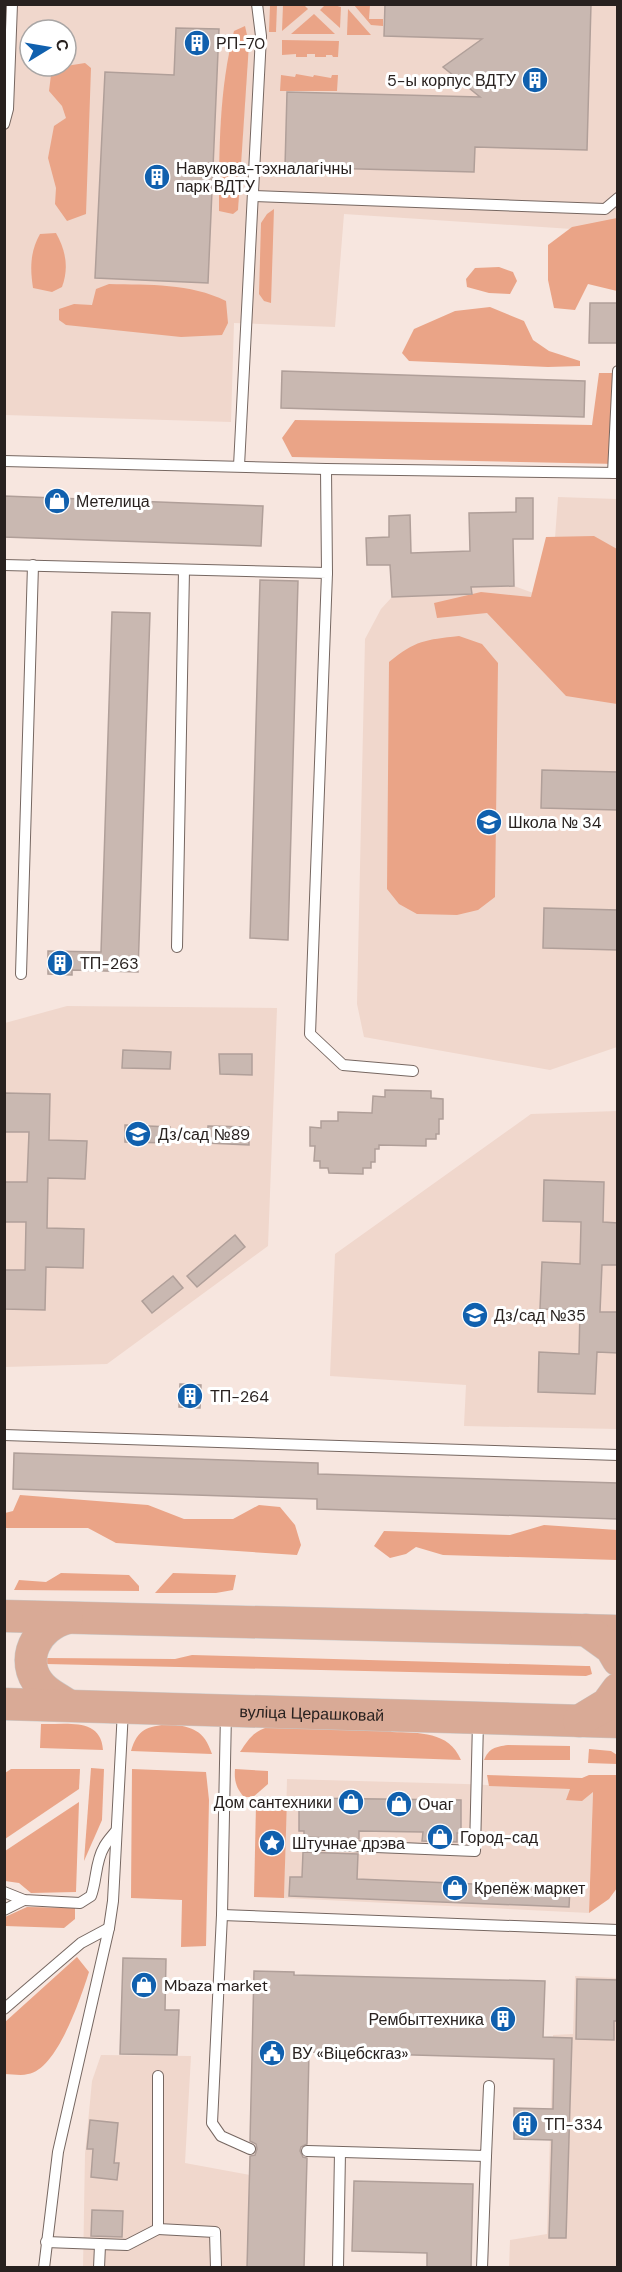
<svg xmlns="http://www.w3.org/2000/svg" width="622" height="2272" font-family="'DM Sans',sans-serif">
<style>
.built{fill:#f0d7cc;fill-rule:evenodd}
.green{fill:#eaa487}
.building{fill:#c9b8b1;stroke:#b09f99;stroke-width:1.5}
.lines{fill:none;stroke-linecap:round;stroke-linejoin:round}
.service-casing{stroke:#766761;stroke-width:12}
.primary-casing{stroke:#cbcac9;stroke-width:33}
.service{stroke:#fff;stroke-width:10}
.primary{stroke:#d9aa96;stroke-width:32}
.labels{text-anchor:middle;stroke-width:6;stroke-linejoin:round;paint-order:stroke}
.poi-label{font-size:16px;fill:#28211f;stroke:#fff;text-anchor:start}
.street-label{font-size:16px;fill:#28211f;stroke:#fff}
</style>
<rect width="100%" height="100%" fill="#f7e6df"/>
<g class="built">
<path d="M5,5H617V232L344,214L335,327L234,323L231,422L5,415ZM30,30H66V66H30Z"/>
<path d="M558,497L617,499V1047L550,1070L364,1037L357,1004L365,639L381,609L392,597L471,594V587L514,586L536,594L551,593Z"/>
<path d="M67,1006L277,1008L268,1246L107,1364L5,1367V1023Z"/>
<path d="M617,1111V1429L464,1426L466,1385L330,1376L335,1254L531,1114Z"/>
<path d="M287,1779L465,1784L593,1790L589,1913L284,1898Z"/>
<path d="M575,1976L617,1978V2267L509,2268L510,2240L547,2234L553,2035L573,2034Z"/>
<path d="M101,2055L191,2056L185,2163L250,2175L247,2267L83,2268L85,2154L92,2081Z"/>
</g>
<g class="green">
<path d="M270,5H277L276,32H269Z"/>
<path d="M283,5H304L308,9L282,31Z"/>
<path d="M325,5H334L341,7L340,28L320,10Z"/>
<path d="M354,5H370L369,19H383V26L371,25Z"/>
<path d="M348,9L371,35H347Z"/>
<path d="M314,14L335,34H291Z"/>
<path d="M245,26L249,44L238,210L233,214L219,211C219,150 219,90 234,31Z"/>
<path d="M282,40L339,41L338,57H333L332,55H326V57H315V54H307V57H296V54L282,55Z"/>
<path d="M85,63L91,68L86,214L67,221L55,204L56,188L48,158L54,126L66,118L62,106L49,91L51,75L66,66Z"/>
<path d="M296,74L313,77L314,75L331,78L332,75H338L337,91H280L281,75L295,77Z"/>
<path d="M274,209L271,303L264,301L259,294L261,223L267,214Z"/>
<path d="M617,218V291L588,284L575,310L554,308L548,280V245L572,227Z"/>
<path d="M56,233C66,251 69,268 62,287L52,292L33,288C30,268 30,252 40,234Z"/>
<path d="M499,267L513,272L517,281L510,294L489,293L467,287L466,279L475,268Z"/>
<path d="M109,284C149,285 190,283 226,301L228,323L222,335L181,337L66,325L59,320V309L74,304L92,305L96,289Z"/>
<path d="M490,307L524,321L533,340L549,351L580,361V366L548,367L409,361L402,353L414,329L455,311Z"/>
<path d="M599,373H617V464L292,457L282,438L295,420L592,425Z"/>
<path d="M594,536L617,549V704L566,696L487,613L437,618L434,603L481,592L531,597L546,537Z"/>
<path d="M459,636L482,644L498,663L495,897L478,910L457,915L417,914L399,904L387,889L389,662C416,640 425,640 459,636Z"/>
<path d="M20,1495L148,1505L184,1519H233L259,1505L280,1507L295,1525L301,1545L297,1555L116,1543L88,1528H5V1513L13,1511Z"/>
<path d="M544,1525L617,1530V1560L443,1555L416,1547L406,1554L390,1558L374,1546L384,1531L510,1535Z"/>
<path d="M61,1573L129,1575L139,1586V1591L14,1590L19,1580L46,1582Z"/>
<path d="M173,1573L236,1575L233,1590L216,1593H155Z"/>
<path d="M192,1655L586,1666H590L592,1674L586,1676L46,1664V1658L175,1659Z"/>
<path d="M41,1724C66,1725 101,1717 103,1750L40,1748Z"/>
<path d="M169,1724C193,1727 204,1730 212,1754L131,1751C138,1728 147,1727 169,1724Z"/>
<path d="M269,1727L389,1729L392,1732C419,1733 449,1731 461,1760L240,1752C248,1740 253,1731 269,1727Z"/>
<path d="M508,1745L570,1746V1760H484C489,1748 495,1747 508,1745Z"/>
<path d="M589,1749L611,1751L617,1755V1764L588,1763Z"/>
<path d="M91,1768L104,1769L102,1820L84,1861Z"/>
<path d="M11,1769H80L79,1789L5,1839V1773Z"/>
<path d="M132,1769L206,1772L209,1800L206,1946L181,1947L182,1900L131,1898Z"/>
<path d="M235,1769L268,1771V1784L253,1797H244C236,1788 234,1780 235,1769Z"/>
<path d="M487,1775L582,1778L589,1775H617V1888L609,1899L589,1913L593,1792L582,1801L566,1800L570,1789L489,1786Z"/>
<path d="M266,1796L287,1798L284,1898L254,1897L256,1804Z"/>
<path d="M79,1802L76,1892L31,1893L19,1883L5,1881V1851Z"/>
<path d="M27,1907L75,1908V1919L64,1928L5,1926V1917Z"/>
<path d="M77,1957L89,1972C81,1997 57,2070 28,2074C21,2076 12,2074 5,2074V2022Z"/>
</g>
<g class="building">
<path d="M385,4H591L587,150L475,147L474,172L285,167L287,92L480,97L443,67L482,39L384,36Z"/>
<path d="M176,28L219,29L208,283L95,278L105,72L174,75Z"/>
<path d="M590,303H618V343H589Z"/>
<path d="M282,371L585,381L584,417L281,408Z"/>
<path d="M4,496L263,506L261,546L4,537Z"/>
<path d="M516,498H533V539H513L514,586L471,587L472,594L392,597L390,565H367L366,538L389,537V516L410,515L411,553L470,551L469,513L516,512Z"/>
<path d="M260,580L298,581L288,940L250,938Z"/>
<path d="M112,612L150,613L138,972L72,970V975L48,974V951L101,952Z"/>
<path d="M542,770L618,772V810L541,808Z"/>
<path d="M544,908L618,910V950L543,948Z"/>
<path d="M123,1050L171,1052L170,1069L122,1068Z"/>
<path d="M219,1054H252V1075L220,1074Z"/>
<path d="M385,1090L431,1091V1098L443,1099V1119H439V1134H436V1139H426V1146L379,1145V1149H375V1162H371V1168H363V1174L329,1173L328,1168H320V1161H314L315,1146H310V1127L321,1128V1121H338V1112L372,1113L373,1096L385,1097Z"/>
<path d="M4,1093L50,1094L49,1140L87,1141L85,1179L48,1178L47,1228L84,1229L83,1268L46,1267L45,1310L4,1309V1270H25L26,1222H4V1182H27L29,1132H4Z"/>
<path d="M125,1125L170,1127L169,1143L125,1142Z"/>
<path d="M208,1126L249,1127V1145L207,1143Z"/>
<path d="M544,1180L604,1182L603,1222L618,1223V1265H602L600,1312H618V1353L597,1352L595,1394L538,1392L539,1352L579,1354L580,1310L540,1309L542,1262L580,1264L581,1222L543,1221Z"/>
<path d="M235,1235L245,1247L197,1287L187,1276Z"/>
<path d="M173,1276L183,1288L152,1313L142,1301Z"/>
<path d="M180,1384L201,1385L200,1408L179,1407Z"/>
<path d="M14,1453L318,1463V1474L618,1483V1519L317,1509V1499L13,1489Z"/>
<path d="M299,1798L461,1800V1833H457V1842L422,1841L423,1832L359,1831V1839L304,1837V1831H299Z"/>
<path d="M303,1852L358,1854L357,1879L570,1888L569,1907L289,1896L290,1877H302Z"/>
<path d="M123,1958L166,1959L165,2010H179L177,2055L120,2054Z"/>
<path d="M254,1971L294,1972V1975L545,1981L543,2037L572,2038L566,2238H549L552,2140L514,2139V2108L553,2109L554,2059L309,2052L307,2144L301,2147L300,2151L303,2157L307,2158L304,2268H247L250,2156L255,2155L257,2149L256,2144L250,2141Z"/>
<path d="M577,1979L618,1980V2021H614V2040L576,2039Z"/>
<path d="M90,2120L118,2123L114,2163H119L117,2180L91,2177L93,2149H87Z"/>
<path d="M354,2181L473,2184L471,2268H427V2253L352,2251Z"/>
<path d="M92,2210L123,2211L122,2237L91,2236Z"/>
</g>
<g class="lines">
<g class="service-casing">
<g id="service">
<path d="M4,124L8,109L12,4"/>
<path d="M253,196L605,209L618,198"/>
<path d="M4,461L326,469L618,473"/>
<path d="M239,466L261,36L257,4"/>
<path d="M326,469L327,573"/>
<path d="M613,473L618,371"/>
<path d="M4,565L327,573L310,1034L343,1065L413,1071"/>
<path d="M177,947L184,570"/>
<path d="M21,974L33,565"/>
<path d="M4,1435L618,1455"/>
<path d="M226,1713L222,1915L212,2123L221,2136L250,2149"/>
<path d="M301,1844L475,1851L478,1721"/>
<path d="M4,1892L24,1900L80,1903L91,1896C97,1880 95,1862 104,1847C107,1841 112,1836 116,1831"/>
<path d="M4,1910L24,1900"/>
<path d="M222,1915L618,1930"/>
<path d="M4,2009L81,1943L109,1928"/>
<path d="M307,2151L486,2156L489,2086"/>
<path d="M158,2229L215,2232L216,2268"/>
<path d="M46,2242L127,2245L158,2229V2076"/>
<path d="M44,2268L58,2152L109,1928L113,1901L123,1710"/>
<path d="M99,2268L100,2245"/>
<path d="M338,2268L340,2152"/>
<path d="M482,2268L486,2156"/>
</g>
</g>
<g class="primary-casing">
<g id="primary">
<path d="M4,1616L618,1631"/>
<path d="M67,1618C37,1626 18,1660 41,1686C48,1694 59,1699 68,1705"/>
<path d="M586,1630L611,1648L618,1660"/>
<path id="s1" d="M4,1704L618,1722"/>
<path d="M579,1721L607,1704L618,1689"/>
</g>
</g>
<use href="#service" class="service"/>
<use href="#primary" class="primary"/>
</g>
<defs>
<g id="building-disc" transform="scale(1.35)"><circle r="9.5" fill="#1060ae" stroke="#fff"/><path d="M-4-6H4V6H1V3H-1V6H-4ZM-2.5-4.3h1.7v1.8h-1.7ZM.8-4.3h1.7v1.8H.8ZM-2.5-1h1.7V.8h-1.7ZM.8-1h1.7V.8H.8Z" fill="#fff"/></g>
<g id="shop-disc" transform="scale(1.35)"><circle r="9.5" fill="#1060ae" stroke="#fff"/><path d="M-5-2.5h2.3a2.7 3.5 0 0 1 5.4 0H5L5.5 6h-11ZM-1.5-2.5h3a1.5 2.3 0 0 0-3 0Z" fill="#fff"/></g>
<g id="school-disc" transform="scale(1.35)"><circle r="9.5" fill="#1060ae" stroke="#fff"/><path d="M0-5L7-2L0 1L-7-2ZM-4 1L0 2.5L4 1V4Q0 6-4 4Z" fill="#fff"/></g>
<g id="sight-disc" transform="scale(1.35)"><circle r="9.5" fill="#1060ae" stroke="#fff"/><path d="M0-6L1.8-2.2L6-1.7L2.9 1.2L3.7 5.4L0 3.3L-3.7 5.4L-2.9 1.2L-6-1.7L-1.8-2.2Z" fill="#fff"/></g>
<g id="civic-disc" transform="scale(1.35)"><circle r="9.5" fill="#1060ae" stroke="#fff"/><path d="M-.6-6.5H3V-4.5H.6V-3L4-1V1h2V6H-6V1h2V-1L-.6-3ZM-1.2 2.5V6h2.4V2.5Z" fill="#fff"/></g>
</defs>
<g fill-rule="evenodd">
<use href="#building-disc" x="197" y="43"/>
<use href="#building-disc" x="535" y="80"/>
<use href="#building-disc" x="157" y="177"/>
<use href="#shop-disc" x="57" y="501"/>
<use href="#school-disc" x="489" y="822"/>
<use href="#building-disc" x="60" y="963"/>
<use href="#school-disc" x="138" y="1134"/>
<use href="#school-disc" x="475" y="1315"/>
<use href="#building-disc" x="190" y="1396"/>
<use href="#shop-disc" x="351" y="1802"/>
<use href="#shop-disc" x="399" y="1804"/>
<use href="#shop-disc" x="440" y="1837"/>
<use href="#sight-disc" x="272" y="1843"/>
<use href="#shop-disc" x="455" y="1888"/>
<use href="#shop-disc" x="144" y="1985"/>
<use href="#building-disc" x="503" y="2019"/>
<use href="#civic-disc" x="272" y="2053"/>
<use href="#building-disc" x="525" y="2124"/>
</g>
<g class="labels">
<g class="poi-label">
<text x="216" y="49">РП-70</text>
<text x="516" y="86" text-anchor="end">5-ы корпус ВДТУ</text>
<text x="176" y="174">Навукова-тэхналагічны<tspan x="176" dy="18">парк ВДТУ</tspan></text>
<text x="76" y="507">Метелица</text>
<text x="508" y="828">Школа № 34</text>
<text x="80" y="969">ТП-263</text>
<text x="158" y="1140">Дз/сад №89</text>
<text x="494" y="1321">Дз/сад №35</text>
<text x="210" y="1402">ТП-264</text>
<text x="332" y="1808" text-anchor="end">Дом сантехники</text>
<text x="418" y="1810">Очаг</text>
<text x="460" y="1843">Город-сад</text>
<text x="292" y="1849">Штучнае дрэва</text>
<text x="474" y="1894">Крепёж маркет</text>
<text x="164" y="1991">Mbaza market</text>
<text x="484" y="2025" text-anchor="end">Рембыттехника</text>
<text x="292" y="2059">ВУ «Віцебскгаз»</text>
<text x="544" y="2130">ТП-334</text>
</g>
<g class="street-label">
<text dy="6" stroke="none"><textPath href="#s1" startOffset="308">вуліца Церашковай</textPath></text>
</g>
</g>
<rect width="622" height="2272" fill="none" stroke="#28211f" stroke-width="12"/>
<g transform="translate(48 48) rotate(79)"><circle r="28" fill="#ffffff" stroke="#a9a6a5" stroke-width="1.5"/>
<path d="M0-4.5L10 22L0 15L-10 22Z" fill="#1060ae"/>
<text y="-9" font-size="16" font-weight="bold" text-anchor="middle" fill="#28211f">С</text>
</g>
</svg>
